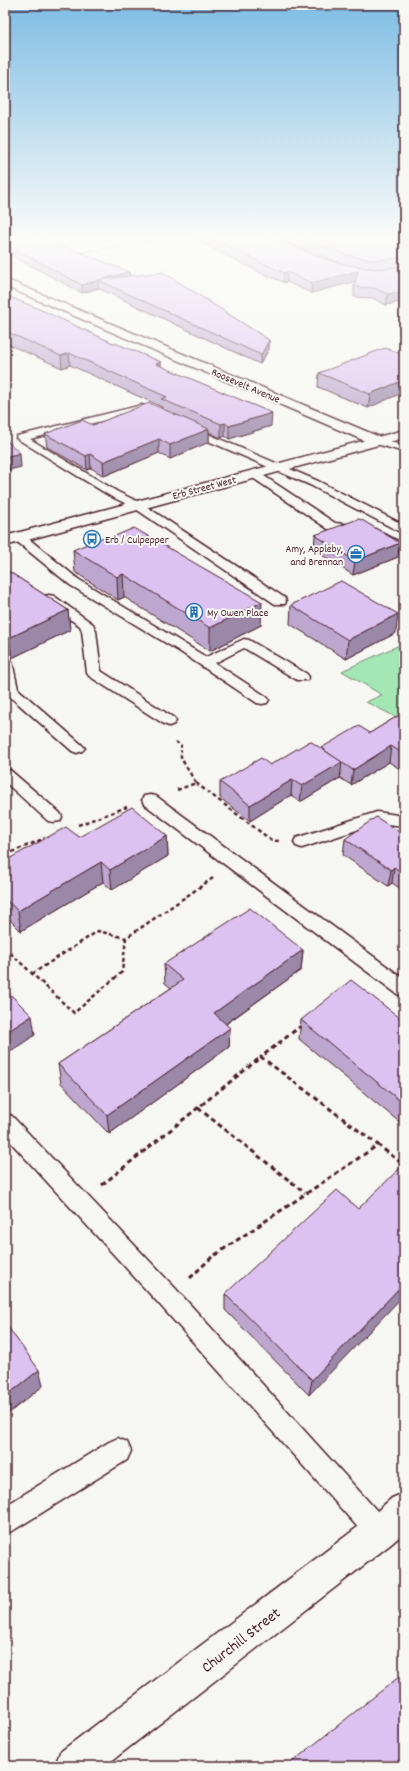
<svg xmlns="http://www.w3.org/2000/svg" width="409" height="1771" font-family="Dekko,sans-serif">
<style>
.green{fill:#a3e8b4;stroke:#768470}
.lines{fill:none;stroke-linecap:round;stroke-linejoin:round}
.lane-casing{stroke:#4a1f2b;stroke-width:3}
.street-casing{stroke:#4a1f2b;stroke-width:3}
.secondary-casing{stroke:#4a1f2b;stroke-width:3}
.path-far3{stroke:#4a1f2b;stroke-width:1.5;stroke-dasharray:2 1.5;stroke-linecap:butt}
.path-far2{stroke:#4a1f2b;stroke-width:2;stroke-dasharray:3 2.5;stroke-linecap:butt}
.path-far1{stroke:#4a1f2b;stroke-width:2.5;stroke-dasharray:4 3;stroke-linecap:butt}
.path{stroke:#4a1f2b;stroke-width:3;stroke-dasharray:5 3.5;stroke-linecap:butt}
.lane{fill:#f6f6f2;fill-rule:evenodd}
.street{fill:#f6f6f2;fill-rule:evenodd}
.secondary{fill:#f6f6f2;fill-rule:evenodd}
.wall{fill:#bea7cf;stroke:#4a1f2b;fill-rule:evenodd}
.shaded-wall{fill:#9b88a9;stroke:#4a1f2b}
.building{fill:#ddc2f1;stroke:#4a1f2b}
.labels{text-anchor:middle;stroke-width:4;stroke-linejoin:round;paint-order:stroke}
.far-street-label{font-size:11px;fill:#4a1f2b;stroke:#f6f6f2}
.far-poi-label{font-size:11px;fill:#4a1f2b;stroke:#f6f6f2;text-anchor:start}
.near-street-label{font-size:16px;fill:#4a1f2b;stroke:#f6f6f2}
</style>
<rect width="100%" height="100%" fill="#f6f6f2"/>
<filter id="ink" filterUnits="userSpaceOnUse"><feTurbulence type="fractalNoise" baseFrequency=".025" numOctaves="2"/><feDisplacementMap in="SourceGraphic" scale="8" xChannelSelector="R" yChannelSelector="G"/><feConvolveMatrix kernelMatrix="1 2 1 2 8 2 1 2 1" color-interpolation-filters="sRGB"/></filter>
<g filter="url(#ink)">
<path class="green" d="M404,643V721L366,702L382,695L342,671Z"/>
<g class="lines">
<g class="lane-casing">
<g id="lane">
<path d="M142,405L151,408L152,410L147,413L141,411L30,439L118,492L141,503L285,598L286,601L285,604H275L133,507L110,496L16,438L17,436Z"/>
<path d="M189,426L318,481L404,525V534L310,485L185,431L184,429L185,427Z"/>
<path d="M377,438L404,446V452L373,443L372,441L373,439Z"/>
<path d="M254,471L258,472L335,523L371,527L404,544V553L364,533L328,529L250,476L248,474Z"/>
<path d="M19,533L23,534L78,579L206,657L244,639L249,640L307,674L309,677L307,680H297L244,648L215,663L267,697L269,700L267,703L262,704L257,703L179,651L70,585L15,540L13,537L15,534Z"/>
<path d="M49,595L54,596L93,624L96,631L101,671L174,718L176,721L174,724L169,726L164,724L89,676L87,673L82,631L80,626L44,602L43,599L44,596Z"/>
<path d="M5,657L10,658L12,661L18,689L82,745L85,748L82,751L77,753L72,751L6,693Z"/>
<path d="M5,769L10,770L60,813L62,817L60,821L54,822L48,821L5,782Z"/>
<path d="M150,795L156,796L404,979V996L397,994L144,804L142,800L144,796Z"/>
<path d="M377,812L404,816V826L378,823L302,848L296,846L294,842L296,838Z"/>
<path d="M5,1113L12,1116L176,1289L388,1523L392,1532L388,1541L379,1545L370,1541L160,1305L5,1136Z"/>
<path d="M118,1438L127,1442L131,1451L127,1460L14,1530L5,1534V1506L109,1442Z"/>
</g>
</g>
<g class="street-casing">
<g id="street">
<path d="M5,279L382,438L384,441L382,444H372L5,286Z"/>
<path d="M404,1493V1533L391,1544L105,1766H55L60,1752L367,1520L392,1498Z"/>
</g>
</g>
<g class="secondary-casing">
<path id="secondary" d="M404,430V438L5,546V536Z"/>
</g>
<path class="path-far3" d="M78,253L179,237"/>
<path class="path-far2" d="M176,742L181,745V752"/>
<g class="path-far1">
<path d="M196,783L271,840L279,841"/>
<path d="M177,790L196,783L181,758V751"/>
<path d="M78,825L127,807"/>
<path d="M5,855L45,838"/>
<path d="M5,948L74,1013L122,972L126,938L213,878"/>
<path d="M32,974L98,931L126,938"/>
</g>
<g class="path">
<path d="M302,1025L261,1057L378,1145"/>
<path d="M198,1108L305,1193"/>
<path d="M102,1185L261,1057"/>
<path d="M190,1278L212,1257L378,1145L404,1165"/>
</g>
<use href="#lane" class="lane"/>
<use href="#street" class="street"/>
<use href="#secondary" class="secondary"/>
</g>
<g class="wall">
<path d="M5,237L129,272L130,276L269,340V349L260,364L98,288L82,293L5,252Z"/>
<path d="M190,237H404V301L386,305L373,298L354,297V287L356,281L311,293L287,282H283L261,273ZM270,237L273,238L341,263L322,258Z"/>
<path d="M5,295L113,343L161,362V366L271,426L229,439L225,436L221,438L209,432V442L170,459L159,453L104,476L91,468L87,470L47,447L45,434L93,425L162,408V407L70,365L62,368L5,343Z"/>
<path d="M404,355L368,408L318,387L319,373Z"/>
<path d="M315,535L398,557L353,575L314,550Z"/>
<path d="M73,550L261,625L210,651L124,597L118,600L75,572Z"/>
<path d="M5,569L68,610L70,630L12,658L5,656Z"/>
<path d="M291,605L396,633L346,659L290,624Z"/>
<path d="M404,712V766L400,769L389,762L351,785L340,778L300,802L291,795L250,821L220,798V782L270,765L370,733Z"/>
<path d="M404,835V891L392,883L388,886L343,855L345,839Z"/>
<path d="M167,836L168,856L112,890L103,882L21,931L5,915V861Z"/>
<path d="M303,950L301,970L226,1024L230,1028L229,1047L109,1134L61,1083L58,1064L171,988L165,983L164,964Z"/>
<path d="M301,1020L404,1021V1126L299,1039Z"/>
<path d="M358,1209L309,1395L225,1310V1294Z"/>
</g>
<g class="shaded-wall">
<path d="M358,271L357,281L311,293L312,283Z"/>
<path d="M129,272L130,280H99Z"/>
<path d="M287,272V282H283L284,273Z"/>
<path d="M98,280V288L82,293V285Z"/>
<path d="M404,291V301L386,305L388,294Z"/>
<path d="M269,340V349L260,364L261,355Z"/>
<path d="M69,353L70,365L62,368L61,356Z"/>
<path d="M161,362V375L156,364Z"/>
<path d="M404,380V392L368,408L370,394Z"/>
<path d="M272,413L271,426L229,439V426Z"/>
<path d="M225,423V436L221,438V424Z"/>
<path d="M209,429V442L170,459V445Z"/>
<path d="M159,439V453L104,476L103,462Z"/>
<path d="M20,453L21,467L5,471V457Z"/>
<path d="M90,454L91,468L87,470L86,456Z"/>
<path d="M400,543L398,557L353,575L355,561Z"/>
<path d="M123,574L124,597L118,600L117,577Z"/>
<path d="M262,602L261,625L210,651V628Z"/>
<path d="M68,610L70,630L12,658L9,638Z"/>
<path d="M398,614L396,633L346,659L348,640Z"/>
<path d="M391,746L389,762L351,785L353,770Z"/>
<path d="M404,752V766L400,769L402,753Z"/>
<path d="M342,762L340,778L300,802L302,786Z"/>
<path d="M292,780L291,795L250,821V805Z"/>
<path d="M167,836L168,856L112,890L110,870Z"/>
<path d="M101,862L103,882L21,931L18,911Z"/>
<path d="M394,867L392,883L388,886L391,870Z"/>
<path d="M303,950L301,970L214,1032V1013Z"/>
<path d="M32,1016L35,1035L5,1055V1033Z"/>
<path d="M230,1028L229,1047L109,1134L107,1115Z"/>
<path d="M404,1283V1295L309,1395L312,1380Z"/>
<path d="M39,1370L43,1386L5,1416V1397Z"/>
</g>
<g class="building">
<path d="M5,237H42L129,272L82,285L5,244Z"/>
<path d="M209,237H270L322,258L348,265L376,269L390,268L404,266V291L388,294L374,288L354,287L358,271L312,283L287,272L284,273L262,263Z"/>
<path d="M297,237H404V258L373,260L347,255Z"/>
<path d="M163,272L269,340L261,355L98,280Z"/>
<path d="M5,295L37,308L113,343H115L161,362L156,364L272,413L229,426L225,423L221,424L161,399L167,397L69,353L61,356L5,331Z"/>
<path d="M385,348L404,355V380L370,394L319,373Z"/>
<path d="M149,403L209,429L170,445L159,439L103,462L90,454L86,456L45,434L82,420L93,425Z"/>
<path d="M5,439L20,453L5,457Z"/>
<path d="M358,519L362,520L400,543L355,561L315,535Z"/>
<path d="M134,528L262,602L210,628L123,574L117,577L73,550L104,537L108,539Z"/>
<path d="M5,569L68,610L9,638L5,637Z"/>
<path d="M341,581L398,614L348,640L291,605Z"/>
<path d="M404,712V752L402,753L391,746L353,770L321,748L359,726L370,733Z"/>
<path d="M310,741L342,762L302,786L292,780L250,805L220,782L261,758L270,765Z"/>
<path d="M132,807L167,836L110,870L101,862L18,911L5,899V861L66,827L79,837Z"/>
<path d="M376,817L404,835V874L394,867L391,870L345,839Z"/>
<path d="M250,908L303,950L214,1013L230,1028L107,1115L58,1064L183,980L164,964Z"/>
<path d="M351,980L404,1021V1104L301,1020Z"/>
<path d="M5,989L32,1016L5,1033Z"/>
<path d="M404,1164V1283L312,1380L225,1294L337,1190L358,1209Z"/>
<path d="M5,1323L39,1370L5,1397Z"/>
<path d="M400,1676L404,1683V1766H287Z"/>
</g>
</g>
<linearGradient id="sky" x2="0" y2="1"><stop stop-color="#7ebde4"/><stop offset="0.49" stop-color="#fbfbf9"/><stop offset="1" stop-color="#fbfbf9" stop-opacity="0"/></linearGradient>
<rect width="409" height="485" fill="url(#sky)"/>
<defs>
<g id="bus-ring" transform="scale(0.9)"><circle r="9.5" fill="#f6f6f2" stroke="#1f6fb2" stroke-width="1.5"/><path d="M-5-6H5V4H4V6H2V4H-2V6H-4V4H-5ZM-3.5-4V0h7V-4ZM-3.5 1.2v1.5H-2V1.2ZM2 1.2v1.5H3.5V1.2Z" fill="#1f6fb2"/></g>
<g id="office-ring" transform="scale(0.9)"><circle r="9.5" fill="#f6f6f2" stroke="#1f6fb2" stroke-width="1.5"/><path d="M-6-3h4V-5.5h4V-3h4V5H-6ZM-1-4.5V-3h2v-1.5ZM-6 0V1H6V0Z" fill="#1f6fb2"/></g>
<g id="building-ring" transform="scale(0.9)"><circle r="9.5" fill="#f6f6f2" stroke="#1f6fb2" stroke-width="1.5"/><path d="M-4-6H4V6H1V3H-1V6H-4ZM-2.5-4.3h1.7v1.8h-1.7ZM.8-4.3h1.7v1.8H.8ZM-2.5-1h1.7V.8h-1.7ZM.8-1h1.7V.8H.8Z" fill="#1f6fb2"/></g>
</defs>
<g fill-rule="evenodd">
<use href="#bus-ring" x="92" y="539"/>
<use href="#office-ring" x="356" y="554"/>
<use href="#building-ring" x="194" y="612"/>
</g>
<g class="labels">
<g class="far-street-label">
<text transform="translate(246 385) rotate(23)" y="4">Roosevelt Avenue</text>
<text transform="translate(204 487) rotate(-15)" y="4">Erb Street West</text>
</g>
<g class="far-poi-label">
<text x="105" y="543">Erb / Culpepper</text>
<text x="343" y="552" text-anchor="end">Amy, Appleby,<tspan x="343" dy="13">and Brennan</tspan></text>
<text x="207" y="616">My Owen Place</text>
</g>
<g class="near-street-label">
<text transform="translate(240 1639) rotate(-38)" y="6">Churchill Street</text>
</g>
</g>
<rect width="409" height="1771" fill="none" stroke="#f6f6f2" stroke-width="20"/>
<rect x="10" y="10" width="389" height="1751" fill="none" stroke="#4a1f2b" stroke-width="1.5" filter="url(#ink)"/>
</svg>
